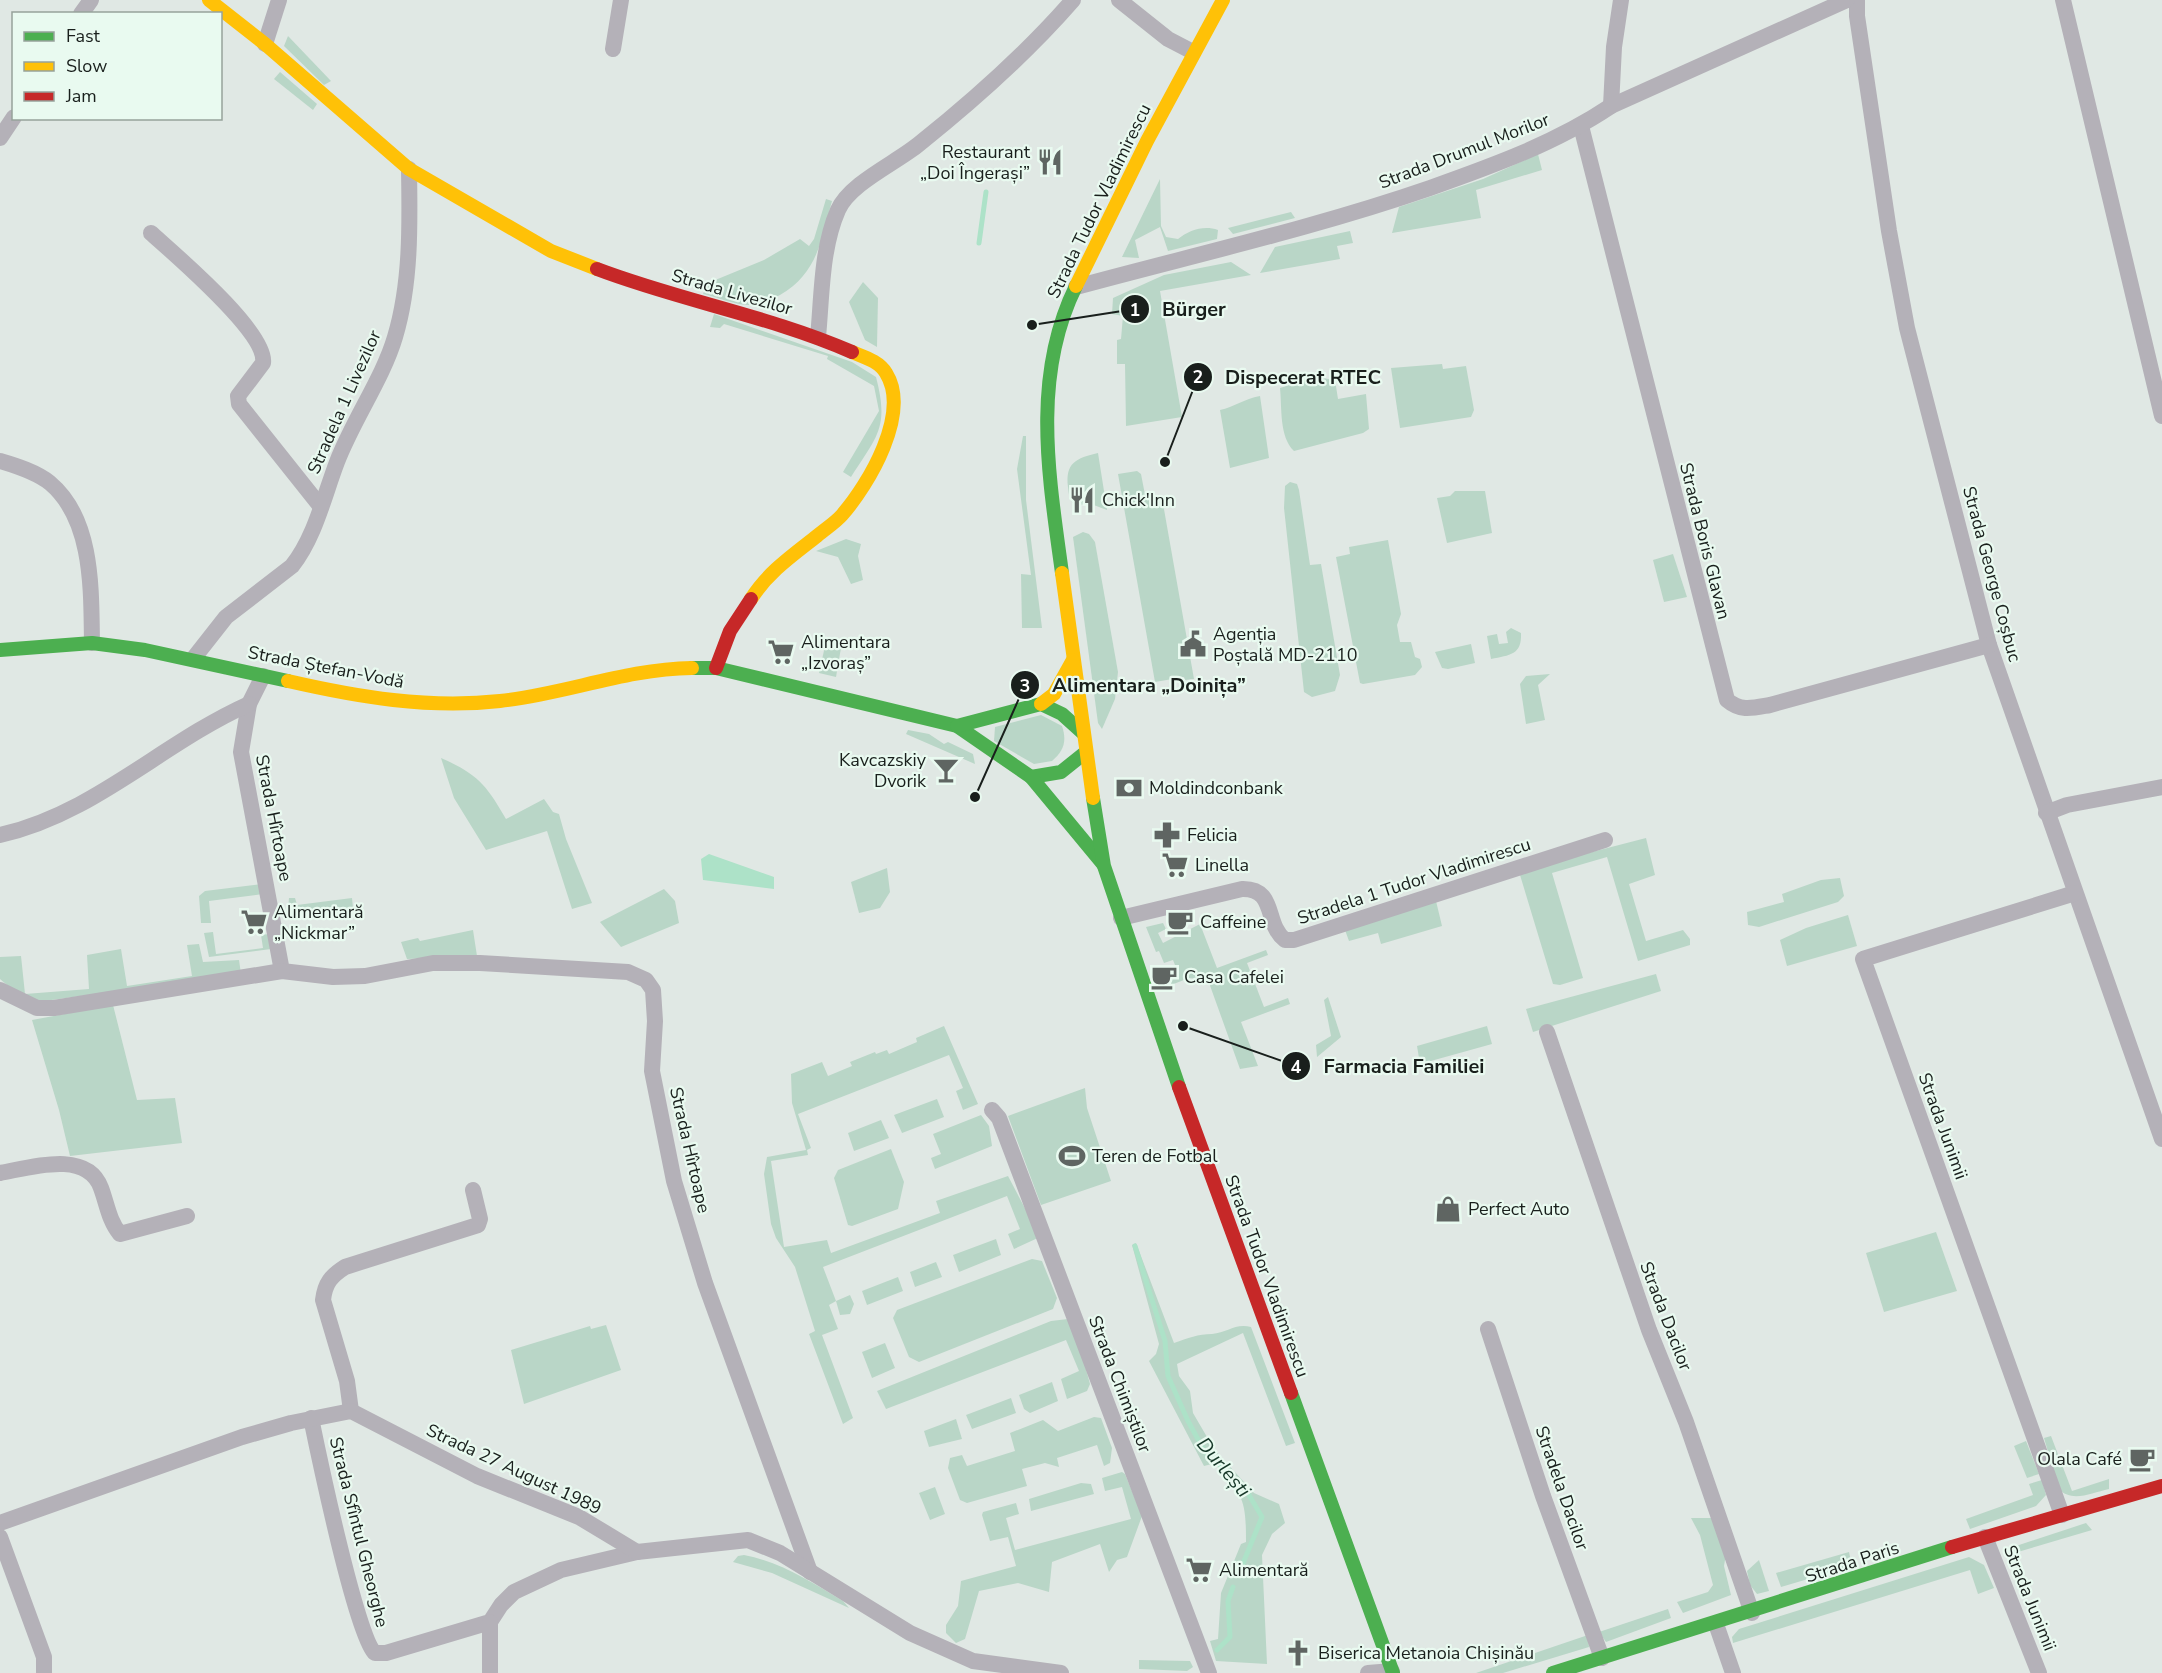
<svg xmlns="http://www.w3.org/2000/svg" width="2162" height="1673" font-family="'Nunito Sans',sans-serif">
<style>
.green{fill:#b9d6c7}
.water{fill:#ade2c8}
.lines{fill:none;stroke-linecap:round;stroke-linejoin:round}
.stream{stroke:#ade2c8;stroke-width:5}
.street{stroke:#b4b1b8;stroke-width:16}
.fast{stroke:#4caf50;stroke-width:14}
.slow{stroke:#ffc107;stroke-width:14}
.jam{stroke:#c62828;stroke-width:14}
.labels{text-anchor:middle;stroke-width:4.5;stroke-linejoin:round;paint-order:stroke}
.street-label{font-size:18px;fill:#191f1c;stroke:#e9faf0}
.poi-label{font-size:18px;fill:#191f1c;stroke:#e9faf0;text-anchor:start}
.water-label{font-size:20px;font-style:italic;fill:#163728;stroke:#e9faf0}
.leader{fill:none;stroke:#191f1c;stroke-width:2}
.callout-dot{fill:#191f1c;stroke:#e9faf0;stroke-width:2}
.mark-label{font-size:18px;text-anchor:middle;font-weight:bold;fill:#fff}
.callout-label{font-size:20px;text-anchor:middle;font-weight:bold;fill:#191f1c;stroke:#e9faf0;stroke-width:4.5;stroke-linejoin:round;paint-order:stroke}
</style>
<rect width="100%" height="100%" fill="#e0e8e4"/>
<g class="green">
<path d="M288,36L331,81L324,85L284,46Z"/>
<path d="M280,72L317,104L313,110L274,79Z"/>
<path d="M1538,154L1542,170L1476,190L1481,218L1392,233L1399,207L1483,179Z"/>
<path d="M1160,179L1161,226L1166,237L1178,239C1189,230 1204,225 1218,230L1217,239L1168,251L1160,227L1135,240L1139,258L1122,257Z"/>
<path d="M826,199L832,201C821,240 818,273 780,295C770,300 760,305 749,305C735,305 717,297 703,294L708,283L764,260L800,239L809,246L814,239Z"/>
<path d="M1291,212L1295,218L1233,234L1228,228Z"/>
<path d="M1350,231L1353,243L1337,246L1340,259L1260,273L1275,247Z"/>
<path d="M1231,262L1251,275L1160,291L1182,417L1126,426L1125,364H1117V340L1121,339L1123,316L1112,314L1113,298L1164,275Z"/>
<path d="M863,282L878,298L877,347L865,340L849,302Z"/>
<path d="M714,314L852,362L876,377C889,427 878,435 851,477L843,472L879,411L874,386L827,359L828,356L724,324L720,328L710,327Z"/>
<path d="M1442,364L1443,369L1466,366L1474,410L1471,417L1400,428L1391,368Z"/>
<path d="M1316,377L1335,380L1338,399L1366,394L1369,429L1363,433L1294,451C1279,437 1282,407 1280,388Z"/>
<path d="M1260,396L1269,458L1230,468L1220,410C1234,407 1244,399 1260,396Z"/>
<path d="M1023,436H1026V500L1042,628H1022L1021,574L1031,575L1017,469Z"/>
<path d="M1098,453L1107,510L1091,504L1075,505C1069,500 1069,495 1068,487C1065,463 1076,458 1098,453Z"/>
<path d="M1137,471L1141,474L1146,500L1162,498L1194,679L1185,680L1184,677L1155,682L1118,474Z"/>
<path d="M1290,482L1297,484L1299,490L1310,565L1321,564L1340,675L1335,691L1312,697L1304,692L1284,508L1285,486Z"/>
<path d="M1455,491H1485L1492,533L1447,543L1437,498L1450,496Z"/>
<path d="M1083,532L1089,534L1095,542L1118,672L1115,699L1102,729L1098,723L1073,537Z"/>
<path d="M846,539L861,544L858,556L863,580L851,584L838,557L816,551Z"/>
<path d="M1388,540L1401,614L1397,625L1400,642H1411L1415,657L1420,659L1422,667L1415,675L1363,684L1360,683L1336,557L1350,554L1349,547Z"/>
<path d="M1673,554L1687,597L1664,602L1653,560Z"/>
<path d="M1511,628L1521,633C1522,655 1510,655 1491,659L1487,636L1497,634L1499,644L1508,643L1506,632Z"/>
<path d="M1471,644L1475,663L1448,669L1442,668L1435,652Z"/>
<path d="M825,646L841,648L836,677L819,673Z"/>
<path d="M1550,674L1538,685L1545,720L1526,724L1520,684L1526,676Z"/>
<path d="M1041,715L1062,726C1067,741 1064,751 1052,761L1034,764L994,741L995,727Z"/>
<path d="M908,730L929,734L944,744L948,742L973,754L975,764L906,734Z"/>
<path d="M441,758C478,774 487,786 506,819L544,799L553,812L559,814L566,839L592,903L572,909L547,831L486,850L454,798Z"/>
<path d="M1646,838L1655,875L1629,884L1646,941L1683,930L1690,939V945L1638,961L1607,857L1552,873L1583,978L1560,985L1553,984L1520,875L1565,859Z"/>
<path d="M887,868L890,892L880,908L859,913L851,882Z"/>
<path d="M1840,878L1844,896L1838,902L1759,927L1748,925L1747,912L1784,902L1782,894L1821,880Z"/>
<path d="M262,884L263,894L209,901L211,923H201L199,896L205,891Z"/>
<path d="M664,889L675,901L679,923L621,947L600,922Z"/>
<path d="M289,898H295L297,905L352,898L353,908L326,912L288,910Z"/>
<path d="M1436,901L1442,926L1381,944L1378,933L1349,941L1345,930Z"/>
<path d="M1848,915L1857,946L1787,966L1780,940L1806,928Z"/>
<path d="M1163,923L1166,929L1158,933L1163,943L1200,924L1217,968L1266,950L1268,955L1247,963L1264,1007L1288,998L1290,1004L1241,1022L1258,1066L1240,1069L1208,980L1189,978L1166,987L1165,973L1177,970L1173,960L1164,963L1159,951L1156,952L1146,927Z"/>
<path d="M473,930L477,956L407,959L401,942L418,938L420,941Z"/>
<path d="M213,932L216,954L263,948L261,935L269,934L271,949L209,957L204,933Z"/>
<path d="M199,944L203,962L239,960L241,974L37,1002L13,990L0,979V957L21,956L25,994L89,989L87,955L121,949L127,986L192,976L187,945Z"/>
<path d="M1656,974L1661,991L1533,1032L1526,1009Z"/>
<path d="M1328,997L1341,1037L1317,1057L1316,1045L1331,1036L1324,1000Z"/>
<path d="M113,1005L137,1100L175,1098L182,1143L70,1156L59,1110L32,1020Z"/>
<path d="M944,1026L978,1104L963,1110L956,1091L963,1088L949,1055L798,1114L811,1148L807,1150L808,1155L771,1161L784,1247L827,1240L831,1253L940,1213L936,1201L1008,1176L1040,1237L1014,1249L1008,1234L1020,1229L1007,1196L823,1267L836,1301L850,1295L854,1304L850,1314L840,1315L836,1301L829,1305L838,1329L822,1335L853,1418L843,1424L809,1334L815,1331L795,1267L776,1238L771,1224L764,1174L767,1157L806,1150L792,1103L791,1074L822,1062L828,1076L852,1066L850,1062L875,1052L876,1054L887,1050L889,1054L917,1042L916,1038Z"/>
<path d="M1487,1026L1492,1044L1420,1064L1417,1046Z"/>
<path d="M1085,1088L1087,1108L1111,1181L1041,1205L1008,1116Z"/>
<path d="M937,1099L944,1117L902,1133L894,1115Z"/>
<path d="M981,1115L989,1126L992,1146L935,1169L931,1158L941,1154L933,1134Z"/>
<path d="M881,1120L889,1138L854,1151L848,1133Z"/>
<path d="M891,1149L904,1182L898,1209L852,1226L848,1225L834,1178L838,1170Z"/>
<path d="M1936,1232L1957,1291L1884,1312L1866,1253Z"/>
<path d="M996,1239L1001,1255L959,1272L953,1255Z"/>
<path d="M1136,1243L1174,1343C1188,1338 1198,1334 1212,1334C1227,1333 1235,1323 1251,1327L1295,1443L1286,1446L1243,1333L1177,1364L1179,1376L1190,1391L1193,1413L1214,1449L1254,1493L1279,1504L1285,1523L1272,1534L1262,1555L1267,1664L1216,1661L1210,1641L1218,1639L1221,1593L1241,1544L1246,1542C1246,1498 1243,1497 1216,1463L1204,1466L1149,1361L1156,1354L1159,1344L1132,1245Z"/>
<path d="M1032,1259L1042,1261L1057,1298L1053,1309L919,1362L909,1357L893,1318L897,1310Z"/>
<path d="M936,1262L942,1277L915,1287L910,1272Z"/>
<path d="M898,1277L903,1291L867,1305L862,1291Z"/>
<path d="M1068,1319L1077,1336L1090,1384L1087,1391L1067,1399L1061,1379L1079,1371L1066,1340L886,1409L877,1391L1051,1321Z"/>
<path d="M606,1325L621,1370L524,1404L511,1350L590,1326L591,1329Z"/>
<path d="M885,1343L895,1368L872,1378L862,1352Z"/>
<path d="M1052,1382L1058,1401L1030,1413L1024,1409L1019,1395Z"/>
<path d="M1011,1398L1016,1413L972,1429L966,1415Z"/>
<path d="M1094,1417L1101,1418L1112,1448L1110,1463L1104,1466L1097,1445L1057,1458L1059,1467L1045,1463L1022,1469L1027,1486L967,1503L960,1500L948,1468L950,1458L962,1455L967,1466L1015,1451L1010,1433L1043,1420L1058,1431Z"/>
<path d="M956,1419L962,1439L929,1447L924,1431Z"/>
<path d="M2051,1436L2072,1491L2109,1479V1489C2091,1493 2072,1503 2059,1489L2044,1438Z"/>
<path d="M2026,1441L2039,1474L2027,1478L2014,1446Z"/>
<path d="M1122,1472L1125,1474L1142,1516L1127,1557L1117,1560L1109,1572L1100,1544L1052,1562L1049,1592L1018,1583L979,1591L965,1639L956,1643L946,1633V1625L958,1606L961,1581L1016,1566L1008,1537L990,1541L982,1515L983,1512L1016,1503L1019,1514L1006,1518L1015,1550L1131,1519L1122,1487L1105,1491L1102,1478Z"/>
<path d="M2042,1480L2046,1495L2036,1506L1970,1529L1966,1519L2033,1495L2029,1484Z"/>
<path d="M1081,1483L1091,1484L1094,1494L1031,1511L1029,1499Z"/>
<path d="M935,1487L945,1514L930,1520L919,1493Z"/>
<path d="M1691,1518H1714L1726,1554L1724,1566L1731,1595L1683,1613L1677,1602L1708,1592L1713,1585L1700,1535Z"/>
<path d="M2086,1523L2092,1530L2011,1554L2012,1549L2016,1546Z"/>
<path d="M1849,1552L1852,1566L1781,1587L1776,1573Z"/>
<path d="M744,1555C781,1562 811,1582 843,1601L849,1608L772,1573L733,1562L738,1556Z"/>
<path d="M1969,1557L1984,1565L1994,1588L1978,1594L1970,1570L1733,1643L1732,1637L1739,1629Z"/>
<path d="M1759,1560L1769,1591L1757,1594L1750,1585L1747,1571Z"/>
<path d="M1668,1609L1671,1618L1606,1642L1599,1632Z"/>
<path d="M1588,1635L1589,1647L1503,1673H1476Z"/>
<path d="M1139,1660L1190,1661L1193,1667L1187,1671L1139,1669Z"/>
</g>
<path class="water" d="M709,854L774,877V889L703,880L701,859Z"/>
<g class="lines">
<g class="stream">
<path d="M979,243L986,192"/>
<path d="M1135,1246L1165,1341L1168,1376L1188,1421L1205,1452L1246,1490L1262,1517L1239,1573"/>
<path d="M1217,1650L1230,1637L1228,1601L1233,1587"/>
</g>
<g class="street">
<path d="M1119,0L1168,39L1193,52"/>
<path d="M1857,0V16L1889,231L1907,328L1989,645L2162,1139"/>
<path d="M2063,0L2162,416"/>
<path d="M81,14L91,0"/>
<path d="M265,44L279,0"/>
<path d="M613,49L621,0"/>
<path d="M1611,106L1614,47L1621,0"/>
<path d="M1581,126L1727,700C1741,712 1753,708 1770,705L1989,645"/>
<path d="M0,138L14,117"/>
<path d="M151,233C173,253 268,333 263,363L238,396L239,404L321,507"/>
<path d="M1076,287C1194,255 1314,228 1430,188C1492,166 1556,143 1611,106L1847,0"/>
<path d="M818,337C822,296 821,249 838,210C850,183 896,163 919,144C974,100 1027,53 1073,0"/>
<path d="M0,461C17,466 36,472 50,483C94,520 91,592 92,643"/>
<path d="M193,659L226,617L292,566C315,537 324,496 337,462C353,420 383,378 395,337C411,284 410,225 409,169"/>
<path d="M263,676L249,704L241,752L282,971L333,977L365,976L433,963H480L628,972L646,980L653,990L655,1021L652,1071L674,1181L705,1283L810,1572"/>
<path d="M2046,813L2067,805L2162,787"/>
<path d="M0,835C94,814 162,743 249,704"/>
<path d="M1121,918L1242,889C1277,888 1264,924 1285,940H1294L1605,840"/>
<path d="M0,990L37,1008H54L282,971"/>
<path d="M1547,1032L1649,1330L1686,1422L1752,1613"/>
<path d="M992,1110L999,1118L1209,1673"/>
<path d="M0,1173C29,1168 87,1149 101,1188C107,1204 109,1221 120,1234L187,1216"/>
<path d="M1488,1329L1543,1496L1602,1658"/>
<path d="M351,1411L347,1381L323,1300C325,1283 331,1276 345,1267L478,1225L480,1219L473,1190"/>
<path d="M311,1418C318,1452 357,1639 375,1653H386L490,1622L501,1605L514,1592L561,1570L637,1552L748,1540L780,1553L910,1633L973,1661L1061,1673"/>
<path d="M2062,1515L1863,959L2075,893"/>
<path d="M0,1523L242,1437L291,1423L351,1411L477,1476L579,1517L637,1552"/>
<path d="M0,1537L44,1657V1673"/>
<path d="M1985,1537L2039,1673"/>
<path d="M1716,1624L1733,1673"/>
<path d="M490,1673V1622"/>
<path d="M1368,1673L1392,1671"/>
</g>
<g class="fast">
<path d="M1062,573C1049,477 1031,377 1076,286"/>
<path d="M0,650L92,643L145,650L288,681"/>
<path d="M692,668H716L957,726L1031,777L1061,772L1086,752"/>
<path d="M957,726L1041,704L1062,714L1083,733"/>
<path d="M1031,777L1103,864"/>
<path d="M1093,798L1104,866L1179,1087"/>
<path d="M1291,1393L1393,1673"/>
<path d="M1553,1673L1952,1547"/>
</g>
<g class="slow">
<path d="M209,0L265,44L409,169L551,251L597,269"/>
<path d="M1076,286L1147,141L1223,0"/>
<path d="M1062,573L1093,798"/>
<path d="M751,599C768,572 793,555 817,536C825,529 835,523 842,515C869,484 911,413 886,373C879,361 864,357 852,352"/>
<path d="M288,681C358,697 428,709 500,701C566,694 625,669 692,668"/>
<path d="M1041,704L1054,694L1073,660"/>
</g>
<g class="jam">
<path d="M597,269C681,301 770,316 852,352"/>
<path d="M716,668L730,631L751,599"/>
<path d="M1179,1087L1291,1393"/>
<path d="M1952,1547L2162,1486"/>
</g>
</g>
<defs>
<g id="restaurant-bare" transform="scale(2.07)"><path d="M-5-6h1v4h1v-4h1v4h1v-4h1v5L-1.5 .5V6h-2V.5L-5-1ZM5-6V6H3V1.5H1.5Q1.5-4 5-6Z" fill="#5f6562" stroke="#e9faf0" stroke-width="2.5" paint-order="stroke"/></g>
<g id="civic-bare" transform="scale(2.07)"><path d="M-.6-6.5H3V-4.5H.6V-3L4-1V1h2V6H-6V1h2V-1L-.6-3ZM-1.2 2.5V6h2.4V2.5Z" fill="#5f6562" stroke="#e9faf0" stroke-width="2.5" paint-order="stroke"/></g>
<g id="supermarket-bare" transform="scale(2.07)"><path d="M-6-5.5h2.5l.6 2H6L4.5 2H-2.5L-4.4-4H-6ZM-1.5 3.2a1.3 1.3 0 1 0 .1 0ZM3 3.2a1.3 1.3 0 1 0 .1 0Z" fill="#5f6562" stroke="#e9faf0" stroke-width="2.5" paint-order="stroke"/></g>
<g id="bar-bare" transform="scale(2.07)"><path d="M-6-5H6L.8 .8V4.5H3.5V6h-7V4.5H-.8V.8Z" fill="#5f6562" stroke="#e9faf0" stroke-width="2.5" paint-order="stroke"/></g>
<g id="bank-bare" transform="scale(2.07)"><path d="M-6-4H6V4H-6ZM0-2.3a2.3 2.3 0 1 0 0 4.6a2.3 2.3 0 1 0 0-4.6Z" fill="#5f6562" stroke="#e9faf0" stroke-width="2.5" paint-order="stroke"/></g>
<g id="pharmacy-bare" transform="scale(2.07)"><path d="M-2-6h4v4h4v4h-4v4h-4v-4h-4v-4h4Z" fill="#5f6562" stroke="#e9faf0" stroke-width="2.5" paint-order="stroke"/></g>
<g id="cafe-bare" transform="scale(2.07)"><path d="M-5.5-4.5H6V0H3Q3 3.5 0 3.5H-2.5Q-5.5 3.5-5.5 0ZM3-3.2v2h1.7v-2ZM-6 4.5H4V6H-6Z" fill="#5f6562" stroke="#e9faf0" stroke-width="2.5" paint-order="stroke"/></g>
<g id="stadium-bare" transform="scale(2.07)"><path d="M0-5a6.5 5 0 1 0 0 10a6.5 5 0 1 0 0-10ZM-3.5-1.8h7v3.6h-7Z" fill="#5f6562" stroke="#e9faf0" stroke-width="2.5" paint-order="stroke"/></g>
<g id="shop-bare" transform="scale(2.07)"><path d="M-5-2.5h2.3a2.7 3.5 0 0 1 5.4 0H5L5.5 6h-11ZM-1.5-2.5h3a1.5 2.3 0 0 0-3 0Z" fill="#5f6562" stroke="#e9faf0" stroke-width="2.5" paint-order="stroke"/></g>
<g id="church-bare" transform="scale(2.07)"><path d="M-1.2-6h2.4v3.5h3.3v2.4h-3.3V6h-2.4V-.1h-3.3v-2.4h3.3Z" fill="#5f6562" stroke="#e9faf0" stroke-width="2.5" paint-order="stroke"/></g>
</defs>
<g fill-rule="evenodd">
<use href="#restaurant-bare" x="1050" y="162"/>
<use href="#restaurant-bare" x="1082" y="500"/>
<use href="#civic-bare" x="1193" y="644"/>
<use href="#supermarket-bare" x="781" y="652"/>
<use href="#bar-bare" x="946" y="770"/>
<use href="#bank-bare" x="1129" y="788"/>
<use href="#pharmacy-bare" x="1167" y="835"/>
<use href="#supermarket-bare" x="1175" y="865"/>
<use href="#supermarket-bare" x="254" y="922"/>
<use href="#cafe-bare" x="1180" y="922"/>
<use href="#cafe-bare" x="1164" y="977"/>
<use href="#stadium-bare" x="1072" y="1156"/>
<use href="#shop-bare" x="1448" y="1209"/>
<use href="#cafe-bare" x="2142" y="1459"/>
<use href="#supermarket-bare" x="1199" y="1570"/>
<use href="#church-bare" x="1298" y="1653"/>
</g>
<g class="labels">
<g class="street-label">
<text transform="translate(1464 151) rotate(-21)" y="6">Strada Drumul Morilor</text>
<text transform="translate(1099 201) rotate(-64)" y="6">Strada Tudor Vladimirescu</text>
<text transform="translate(732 292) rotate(16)" y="6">Strada Livezilor</text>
<text transform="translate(344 402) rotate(-66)" y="6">Stradela 1 Livezilor</text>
<text transform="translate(1705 541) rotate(76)" y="6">Strada Boris Glavan</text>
<text transform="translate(1992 574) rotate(75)" y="6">Strada George Coșbuc</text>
<text transform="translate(326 667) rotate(11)" y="6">Strada Ștefan-Vodă</text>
<text transform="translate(274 818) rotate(79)" y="6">Strada Hîrtoape</text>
<text transform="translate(1414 881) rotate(-18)" y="6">Stradela 1 Tudor Vladimirescu</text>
<text transform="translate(1943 1126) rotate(70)" y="6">Strada Junimii</text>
<text transform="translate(690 1150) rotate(77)" y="6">Strada Hîrtoape</text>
<text transform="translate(1267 1276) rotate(70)" y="6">Strada Tudor Vladimirescu</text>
<text transform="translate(1666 1316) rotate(69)" y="6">Strada Dacilor</text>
<text transform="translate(1120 1384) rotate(69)" y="6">Strada Chimiștilor</text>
<text transform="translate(514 1469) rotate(25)" y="6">Strada 27 August 1989</text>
<text transform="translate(1562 1488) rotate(71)" y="6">Stradela Dacilor</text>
<text transform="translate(359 1532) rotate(76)" y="6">Strada Sfîntul Gheorghe</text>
<text transform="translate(1852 1562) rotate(-18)" y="6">Strada Paris</text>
<text transform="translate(2030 1598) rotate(68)" y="6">Strada Junimii</text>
</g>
<g class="poi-label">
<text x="1030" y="158" text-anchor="end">Restaurant<tspan x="1030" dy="21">„Doi Îngerași”</tspan></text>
<text x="1102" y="506">Chick'Inn</text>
<text x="1213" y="640">Agenția<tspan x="1213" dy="21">Poștală MD-2110</tspan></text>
<text x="801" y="648">Alimentara<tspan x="801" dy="21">„Izvoraș”</tspan></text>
<text x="926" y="766" text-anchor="end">Kavcazskiy<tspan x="926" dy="21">Dvorik</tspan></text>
<text x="1149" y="794">Moldindconbank</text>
<text x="1187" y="841">Felicia</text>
<text x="1195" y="871">Linella</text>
<text x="274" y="918">Alimentară<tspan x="274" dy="21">„Nickmar”</tspan></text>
<text x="1200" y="928">Caffeine</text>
<text x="1184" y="983">Casa Cafelei</text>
<text x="1092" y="1162">Teren de Fotbal</text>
<text x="1468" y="1215">Perfect Auto</text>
<text x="2122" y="1465" text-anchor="end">Olala Café</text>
<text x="1219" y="1576">Alimentară</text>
<text x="1318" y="1659">Biserica Metanoia Chișinău</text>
</g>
<g class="water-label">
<text transform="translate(1224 1467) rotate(50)" y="7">Durlești</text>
</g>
</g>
<path class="leader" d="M1032 325L1135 309M1165 462L1198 377M975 797L1025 685M1183 1026L1296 1066"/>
<g class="callout-dot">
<circle cx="1032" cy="325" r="6"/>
<circle cx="1165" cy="462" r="6"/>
<circle cx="975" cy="797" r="6"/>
<circle cx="1183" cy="1026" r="6"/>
<circle cx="1135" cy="309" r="15"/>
<circle cx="1198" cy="377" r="15"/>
<circle cx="1025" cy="685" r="15"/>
<circle cx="1296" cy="1066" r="15"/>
</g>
<g class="mark-label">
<text x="1135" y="316">1</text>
<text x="1198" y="383">2</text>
<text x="1025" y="692">3</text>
<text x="1296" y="1073">4</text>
</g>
<g class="callout-label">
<text x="1194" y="316">Bürger</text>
<text x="1303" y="384">Dispecerat RTEC</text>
<text x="1149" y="692">Alimentara „Doinița”</text>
<text x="1404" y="1073">Farmacia Familiei</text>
</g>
<rect x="12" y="12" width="210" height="108" fill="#e9faf0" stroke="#96a29b" stroke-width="1.5"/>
<rect x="24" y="32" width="30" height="9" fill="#4caf50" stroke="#96a29b" stroke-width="1.5"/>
<text x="66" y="42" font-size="18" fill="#191f1c">Fast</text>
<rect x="24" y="62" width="30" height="9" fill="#ffc107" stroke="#96a29b" stroke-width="1.5"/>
<text x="66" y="72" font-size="18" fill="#191f1c">Slow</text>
<rect x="24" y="92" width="30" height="9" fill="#c62828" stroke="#96a29b" stroke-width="1.5"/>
<text x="66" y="102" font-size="18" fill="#191f1c">Jam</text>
</svg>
